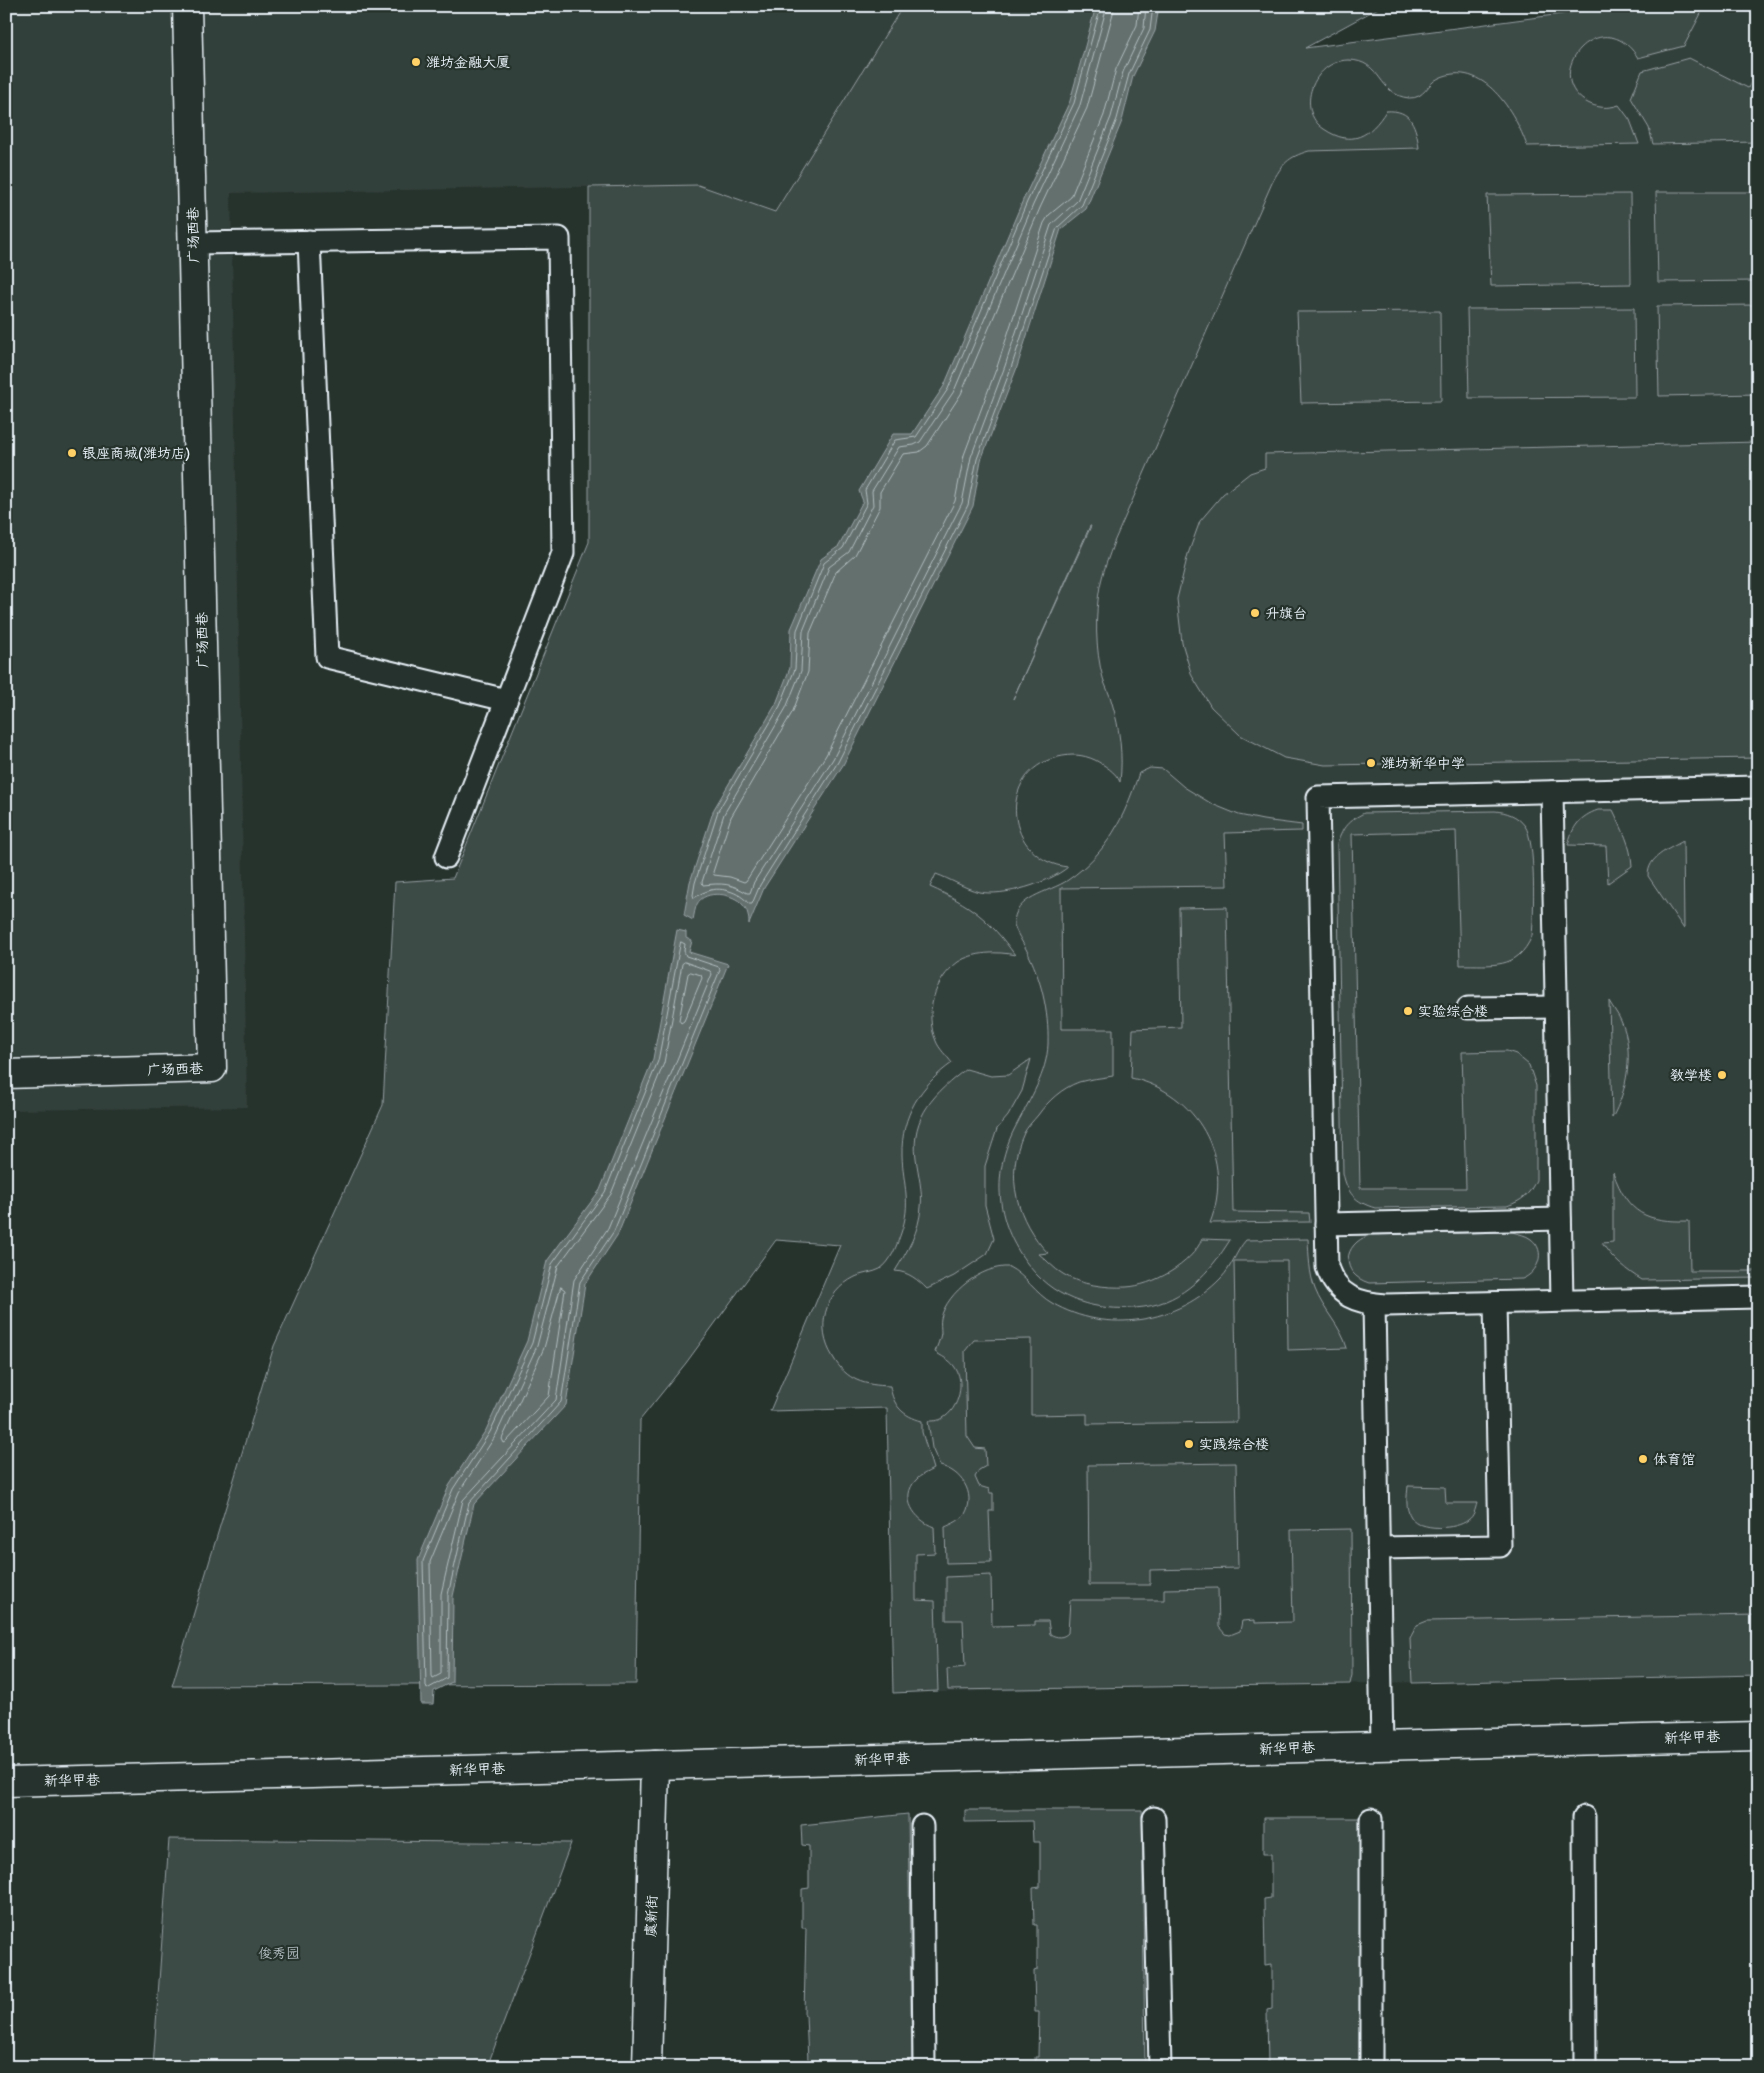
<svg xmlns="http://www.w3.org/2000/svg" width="1764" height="2073" font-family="'Balsamiq Sans','LXGW WenKai TC',sans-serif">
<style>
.built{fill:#333f3a}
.green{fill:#3e4b47;stroke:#939ea0;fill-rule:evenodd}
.water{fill:#636f6d;stroke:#98a3a5}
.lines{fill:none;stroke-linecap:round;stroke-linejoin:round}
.shore{stroke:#b3bdc0;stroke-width:1}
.lane-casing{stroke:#e8f1f8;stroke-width:25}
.street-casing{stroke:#e8f1f8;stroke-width:31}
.secondary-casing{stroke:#e8f1f8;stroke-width:31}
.lane{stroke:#26332d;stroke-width:21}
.street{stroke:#26332d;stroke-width:28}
.secondary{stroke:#26332d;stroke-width:28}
.poi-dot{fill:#ffd166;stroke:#26332d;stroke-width:2}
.labels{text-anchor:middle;stroke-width:4.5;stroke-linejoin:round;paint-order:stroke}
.poi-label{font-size:14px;fill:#e8f1f8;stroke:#26332d;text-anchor:start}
.street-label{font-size:14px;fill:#e8f1f8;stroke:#26332d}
.park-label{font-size:14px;fill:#b5bfc3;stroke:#26332d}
</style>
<rect width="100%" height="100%" fill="#26332d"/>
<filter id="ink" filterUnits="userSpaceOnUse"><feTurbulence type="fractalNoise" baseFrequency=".02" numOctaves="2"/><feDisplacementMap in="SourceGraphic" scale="10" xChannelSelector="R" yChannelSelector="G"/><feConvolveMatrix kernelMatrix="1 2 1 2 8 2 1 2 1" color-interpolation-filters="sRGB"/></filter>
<g filter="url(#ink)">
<g class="built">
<path d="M6,6H903L775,212L698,185L231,193L247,1107L6,1110Z"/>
<path d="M1622,6H1758V1675L893,1693L887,1408L770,1411L840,1245L930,887L1303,48Z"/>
</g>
<g class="green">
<path d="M903,6H1382L1305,48L1622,6H1705L1684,46L1638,58C1603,1 1539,73 1586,102C1597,108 1607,109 1619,105L1630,120L1639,144L1527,146C1515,112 1483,58 1439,78C1427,83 1425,99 1409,98C1377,95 1383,60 1348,60C1313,61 1295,110 1324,129C1352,148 1370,136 1386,111C1412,109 1416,127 1419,148L1309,151C1288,157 1282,164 1272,183L1114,542C1109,556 1103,571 1100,586C1095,614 1095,650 1103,678C1105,686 1110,694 1112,703C1120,730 1123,755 1120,782C1116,772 1104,765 1095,760C1082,754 1071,754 1058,757C995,772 1005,861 1068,867C1049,883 1004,897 979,892C964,888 950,879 936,874L930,887C971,905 989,919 1015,955C998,951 973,952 958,962C934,980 924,1013 936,1041C939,1049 947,1056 952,1063C921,1085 901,1115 902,1155C903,1186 912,1202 901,1233C897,1245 891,1262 880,1269C873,1273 862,1273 855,1277C824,1292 815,1329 833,1357C847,1381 864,1385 890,1386C893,1406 903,1416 922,1421V1432L933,1469C928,1472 920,1475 916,1480C899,1498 915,1520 934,1527L935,1553L916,1554V1600L935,1601L938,1691L893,1693L887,1408L770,1411L840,1245L776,1240L686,1363L640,1420L636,1684L172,1686L274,1346L383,1105L395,882L453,878L589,542V187L698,185L775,212ZM1090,526H1091L1013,699Z"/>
<path d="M1689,58L1748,88L1758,69V142L1653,144L1649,128L1631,98L1642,71Z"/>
<path d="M1656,192H1758V281L1658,282Z"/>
<path d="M1630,194L1631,284L1491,286L1487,195Z"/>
<path d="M1758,305V394L1659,396L1657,306Z"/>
<path d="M1634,308L1635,397L1469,398L1467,309Z"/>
<path d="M1440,311L1441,401L1301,403L1297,312Z"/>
<path d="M1758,442V758L1325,765L1284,758L1240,735L1211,707L1192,676L1182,643L1177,599L1188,554L1200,521L1223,494L1250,473L1265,468V454Z"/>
<path d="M1150,768L1163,769L1184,787L1212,804L1239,815L1263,820L1302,825V831L1225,833L1227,886L1061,888L1062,1029H1113V1076C1102,1078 1089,1079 1079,1082C1062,1088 1048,1101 1038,1115C1033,1121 1027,1127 1024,1133C1004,1176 1017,1221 1048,1253L1039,1254C1047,1260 1054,1269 1063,1274C1080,1285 1107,1288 1126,1287C1152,1286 1192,1264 1202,1239L1230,1240C1210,1272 1184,1301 1144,1307C1105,1312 1064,1304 1036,1274C997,1231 988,1177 1017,1124C1030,1099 1047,1073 1048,1044C1049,1011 1041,978 1026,949C1022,941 1017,934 1014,925C1013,896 1049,893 1068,880C1108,852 1124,818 1139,773Z"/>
<path d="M1598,810H1613C1622,829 1631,845 1632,866L1608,883L1606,846L1568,845C1572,827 1580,816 1598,810Z"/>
<path d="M1495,811C1506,812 1517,815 1525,826C1536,841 1534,915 1532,936C1517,971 1492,964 1460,965L1456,831L1352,834L1360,1188H1466L1462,1052L1507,1051L1516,1054L1529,1065L1536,1086V1180C1530,1194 1522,1201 1507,1206L1375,1208C1355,1202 1347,1193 1343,1173L1337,844C1344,825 1347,822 1364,813Z"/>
<path d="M1683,841L1684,929L1648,876C1648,856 1668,850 1683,841Z"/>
<path d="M1227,907L1233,1212L1309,1213L1310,1222L1210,1223C1235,1159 1197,1092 1131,1078L1133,1029L1181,1027L1179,908Z"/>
<path d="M1609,1001C1613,1008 1618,1014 1621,1021C1635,1050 1627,1092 1612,1118Z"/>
<path d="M1031,1059L1022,1091L1008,1116L997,1129L985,1166V1205L994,1239L987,1254L954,1276L927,1289C918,1280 909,1272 895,1271C908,1250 919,1232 921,1207C923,1191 918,1174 916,1158C910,1116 936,1092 966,1069L991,1076L1008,1075Z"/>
<path d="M1613,1172C1628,1214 1646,1222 1689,1221L1690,1271H1758V1278L1642,1280C1627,1271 1612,1259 1602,1243L1613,1242Z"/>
<path d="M1512,1232C1519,1234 1526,1235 1531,1239C1547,1251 1538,1273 1522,1279L1369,1283C1340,1274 1342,1244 1370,1235Z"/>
<path d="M1308,1239C1309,1256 1309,1273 1315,1289C1323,1310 1341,1326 1347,1348L1288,1350L1287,1261H1234L1237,1422L1087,1424V1414L1031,1415V1339L974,1340L965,1351L967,1436L975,1448L985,1449L986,1466L979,1470L975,1477L979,1486L989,1489L990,1493H993V1511H989L991,1562L946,1563L945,1527C952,1524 961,1520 965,1514C977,1493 960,1470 940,1466L932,1448L928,1421C932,1421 939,1421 943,1418C959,1409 966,1381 954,1366C950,1360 941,1356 935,1352C937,1346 940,1340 941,1333C941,1328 940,1323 941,1318C947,1292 983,1265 1009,1267C1025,1275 1036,1294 1052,1303C1107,1335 1178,1323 1221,1278C1232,1267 1236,1251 1246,1240Z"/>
<path d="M1236,1463L1238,1568L1150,1570V1585H1089L1088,1465Z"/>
<path d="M1408,1486L1445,1487L1446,1503H1477C1475,1510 1474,1516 1468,1520C1457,1530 1419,1531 1411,1517C1405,1508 1407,1496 1408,1486Z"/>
<path d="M1351,1529L1352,1675L1350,1684L948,1690L947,1669L965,1667L963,1620H946V1577L991,1575L992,1626L1035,1625V1621H1048L1050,1634C1057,1638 1063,1638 1068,1633L1070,1600H1164V1589L1218,1588L1219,1627L1225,1634L1230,1635L1240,1631L1242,1621L1255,1620V1623L1293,1622L1291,1530Z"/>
<path d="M1758,1615V1675L1412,1683L1410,1638L1417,1625L1427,1621Z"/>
<path d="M965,1810H1142L1145,2067H1036L1035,2057H1038L1039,2012H1035L1034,1971L1037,1970V1925H1034L1033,1888L1040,1887V1842H1033L1032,1821L965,1822Z"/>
<path d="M908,1814L912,2067H804V2061H808L806,2015L804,2014L806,1928H802V1889L809,1888V1846L802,1845L801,1825Z"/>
<path d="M1263,1818H1360L1359,2067H1268L1267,2010L1272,2009V1964L1265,1965L1264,1899L1271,1898V1854H1263Z"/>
<path d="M169,1839L571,1843L487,2067H153Z"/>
</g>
<g class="water">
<path d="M1096,6H1157L1158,12L1155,31L1133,76L1122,121L1086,209L1061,229L1016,370L981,460L973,506L843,765L764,888L749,924C749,918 748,910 743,905C734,893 705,889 697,904C695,908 694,915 693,920L684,915L690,882L714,809L776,704L790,668L791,629L821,559L839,546L863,501L859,491L893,434H912L944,386L1023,200L1070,101Z"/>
<path d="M677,930L686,932V938L692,941L689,952L728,964L618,1234L585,1284L566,1405L474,1504L453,1596L452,1682L434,1691L433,1704H421L418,1560L449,1486L486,1430L527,1341L547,1261L600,1190L653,1059Z"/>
</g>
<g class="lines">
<g class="shore">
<path d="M1101,6L1074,103L1027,202L948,389L916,437L895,440L865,490L867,503L843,548L824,563L797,630L795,669L780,706L718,811L695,883L693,895L694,898C698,896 701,893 705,892C719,885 740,892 749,904H752L760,885L838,762L968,505L977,459L1011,368L1057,228L1082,205L1117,119L1129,74L1150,30L1153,6"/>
<path d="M1107,6L1080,105L1033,205L954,391L920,442L914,445L899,447L872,491L873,505L849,552L829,567L803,631L801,671L786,708L724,814L702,882L703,885C723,883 730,883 747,893H750L754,882L833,759L962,503L971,457L1005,366L1051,225L1077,201L1111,117L1123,72L1144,28L1146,6"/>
<path d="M1115,6L1087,108L1040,208L961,394L927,446L919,452L903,454L880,492V507L855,555L836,572L810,633L808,672L793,711L731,817L713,872L714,875L730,877L744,882L746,881L826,755L955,501L964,455L998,364L1044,223L1049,215L1071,197L1104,115L1116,69L1137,25L1139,6"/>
<path d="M681,942L685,944L684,951L686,956L719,967L720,970L614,1231L580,1282L561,1402L469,1503L448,1595L447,1678L427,1689L426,1686L423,1561L453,1489L490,1432L532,1343L552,1264L605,1192L658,1061Z"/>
<path d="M685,962L710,971L712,974L608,1228L574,1280L556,1400L463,1500L441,1594V1674L433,1678L432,1676L430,1562L459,1492L496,1435L537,1346L558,1266L611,1194L664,1063L682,964Z"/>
<path d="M691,972L701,975L702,978L684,1021L681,1023L679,1020L688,974Z"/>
<path d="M561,1287L565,1290L549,1396L506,1442L504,1443L502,1439L544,1348Z"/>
</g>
<g class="lane-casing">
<g id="lane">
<path d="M309,241L327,657L506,700"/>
<path d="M193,243L559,238L563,553L446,857"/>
<path d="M1758,787L1318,797L1327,1267C1337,1297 1358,1303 1386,1305L1758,1297"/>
<path d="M1552,792L1562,1301"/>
<path d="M1468,1008L1556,1007"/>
<path d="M1326,1224L1560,1219"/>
<path d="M1374,1304L1382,1746"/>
<path d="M1378,1548L1500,1546L1495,1303"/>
<path d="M1584,1817L1585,2067"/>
<path d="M1154,1818L1160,2067"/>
<path d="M1371,1819V2067"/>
<path d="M922,1826L924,2067"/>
</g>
</g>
<g class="street-casing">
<path id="street" d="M6,1074L212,1068L187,6"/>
</g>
<g class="secondary-casing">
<g id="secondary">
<path d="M6,1782L1758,1736"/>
<path d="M647,2067L655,1765"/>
</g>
</g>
<use href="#lane" class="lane"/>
<use href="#street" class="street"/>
<use href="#secondary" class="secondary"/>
</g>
</g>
<g class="poi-dot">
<circle cx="416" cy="62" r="5"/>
<circle cx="72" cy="453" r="5"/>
<circle cx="1255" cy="613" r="5"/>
<circle cx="1371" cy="763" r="5"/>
<circle cx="1408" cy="1011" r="5"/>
<circle cx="1722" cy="1075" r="5"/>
<circle cx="1189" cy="1444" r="5"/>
<circle cx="1643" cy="1459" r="5"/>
</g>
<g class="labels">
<g class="poi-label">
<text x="426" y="67">潍坊金融大厦</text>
<text x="82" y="458">银座商城(潍坊店)</text>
<text x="1265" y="618">升旗台</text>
<text x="1381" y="768">潍坊新华中学</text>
<text x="1418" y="1016">实验综合楼</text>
<text x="1712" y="1080" text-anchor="end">教学楼</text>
<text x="1199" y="1449">实践综合楼</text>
<text x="1653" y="1464">体育馆</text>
</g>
<g class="street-label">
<text transform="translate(193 235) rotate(-91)" y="5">广场西巷</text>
<text transform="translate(202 640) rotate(-91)" y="5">广场西巷</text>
<text transform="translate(175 1069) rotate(-2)" y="5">广场西巷</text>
<text transform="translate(1692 1737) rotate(-2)" y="5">新华甲巷</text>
<text transform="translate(1287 1748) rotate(-2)" y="5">新华甲巷</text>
<text transform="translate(882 1759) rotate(-2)" y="5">新华甲巷</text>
<text transform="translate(477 1769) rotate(-2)" y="5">新华甲巷</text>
<text transform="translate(72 1780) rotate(-1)" y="5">新华甲巷</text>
<text transform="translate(651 1916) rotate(-88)" y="5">虞新街</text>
</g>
<g class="park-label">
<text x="279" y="1958">俊秀园</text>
</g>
</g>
<rect width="1764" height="2073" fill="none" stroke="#26332d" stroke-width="25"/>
<rect x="12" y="12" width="1739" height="2048" fill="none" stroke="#e8f1f8" stroke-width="2" filter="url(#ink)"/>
</svg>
